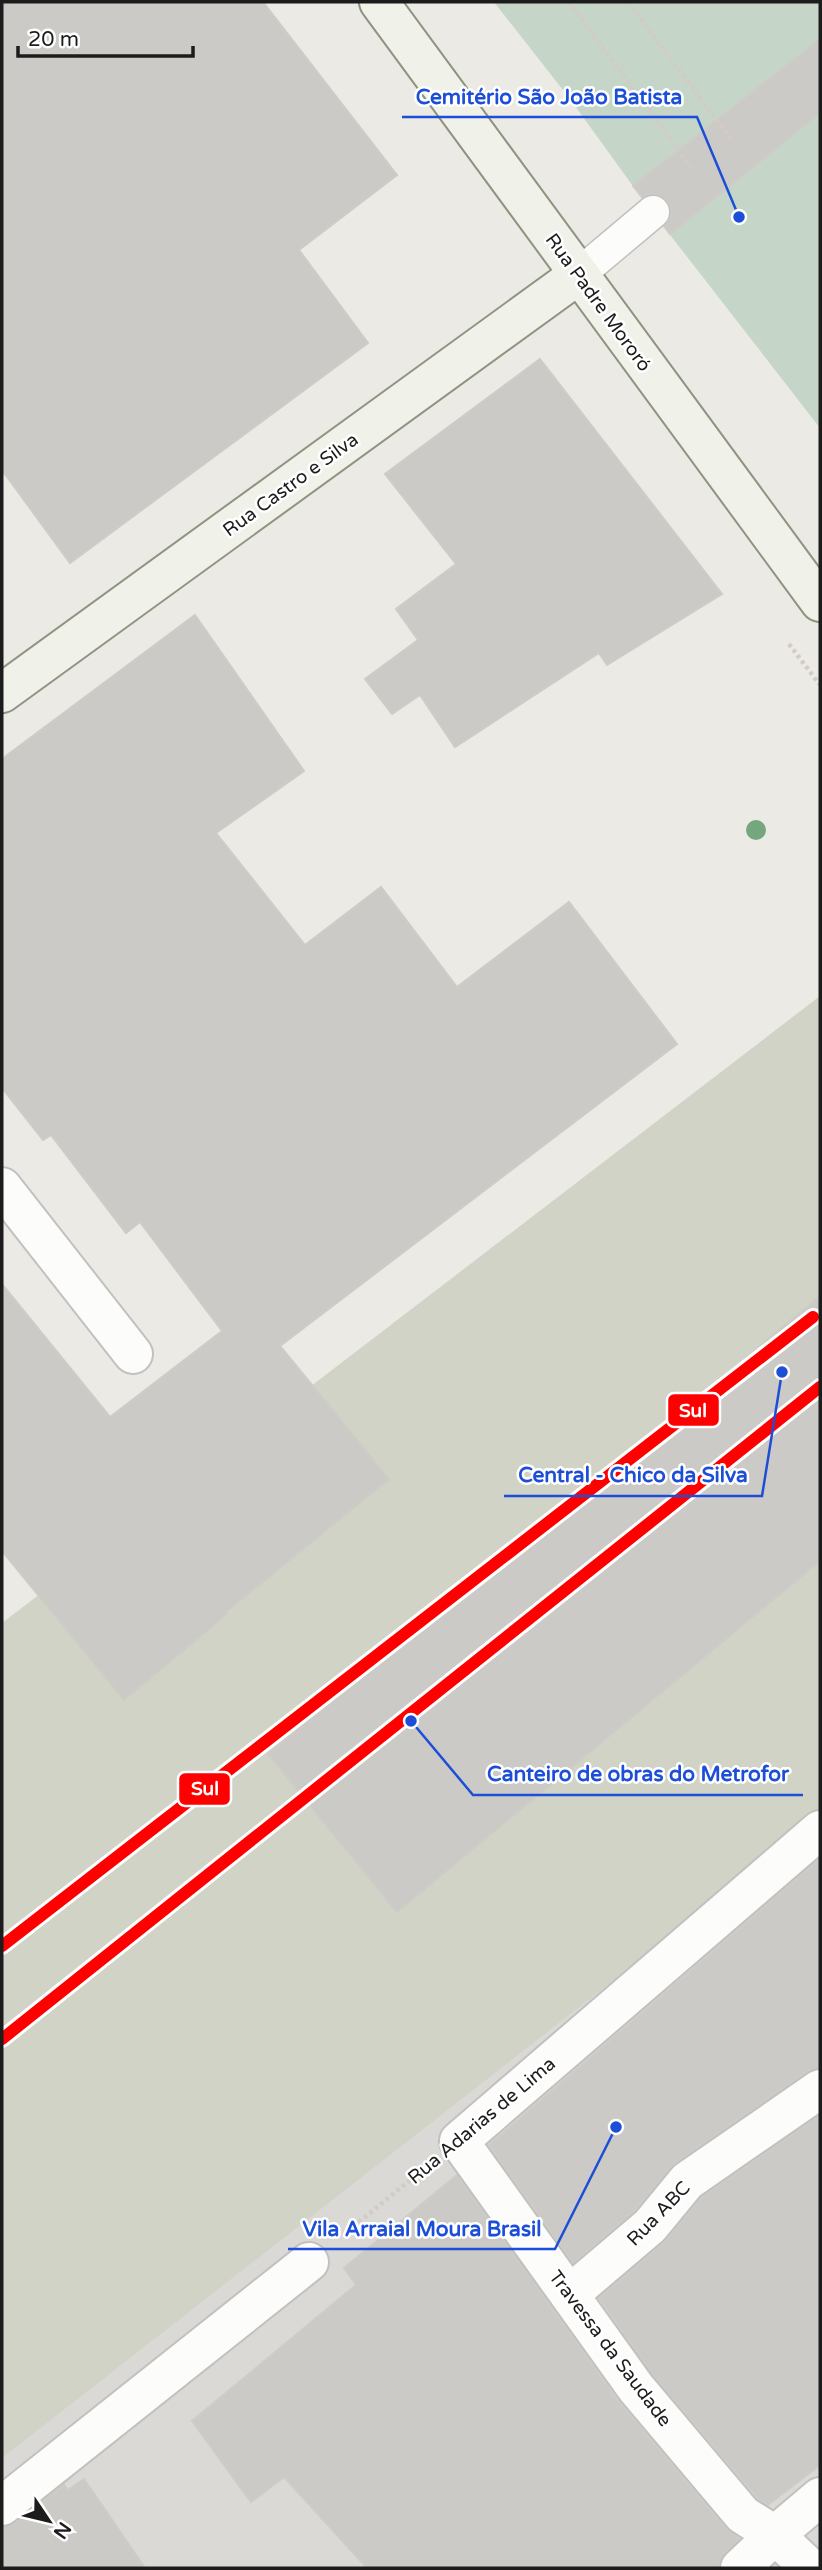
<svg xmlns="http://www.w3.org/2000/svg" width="822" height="2570" font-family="'Varela Round',sans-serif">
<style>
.residential{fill:#dad9d6}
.construction{fill:#d2d3c7}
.cemetery{fill:#c5d5c7}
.building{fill:#cccac6;stroke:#ceccc7;stroke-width:2}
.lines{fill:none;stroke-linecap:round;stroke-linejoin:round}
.lane-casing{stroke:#c2c1bf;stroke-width:35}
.street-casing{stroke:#c2c1bf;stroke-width:42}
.secondary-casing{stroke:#8f937f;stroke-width:42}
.path{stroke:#d4cac6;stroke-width:4.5;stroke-dasharray:3.5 3.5;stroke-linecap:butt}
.lane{stroke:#fcfcfb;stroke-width:32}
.street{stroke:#fcfcfb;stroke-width:38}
.secondary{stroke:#f0f2ea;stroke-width:38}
.metro-1-casing{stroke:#fff;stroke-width:18}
.metro-1{stroke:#f00;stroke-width:12}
.tree{fill:#75a77f}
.labels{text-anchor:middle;stroke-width:5;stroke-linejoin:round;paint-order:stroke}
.street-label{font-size:19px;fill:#1c1c1c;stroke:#fff}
.leader{fill:none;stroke:#1d4ed8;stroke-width:2.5}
.callout-dot{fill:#1d4ed8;stroke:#fff;stroke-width:2.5}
.callout-label{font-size:21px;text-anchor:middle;font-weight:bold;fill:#1d4ed8;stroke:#fff;stroke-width:5;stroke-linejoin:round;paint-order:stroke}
.line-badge{stroke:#fff;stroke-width:2.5}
.badge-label{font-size:19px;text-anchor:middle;font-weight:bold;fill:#fff}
</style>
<rect width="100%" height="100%" fill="#ebeae5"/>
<path class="residential" d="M820,1799V2568H2V2454Z"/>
<path class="construction" d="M820,996V1819L2,2458V1623Z"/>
<path class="cemetery" d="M494,2H820V428L643,200L570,99Z"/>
<g class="building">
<path d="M2,2H263L397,175L299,250L368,343L70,563L2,470Z"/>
<path d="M820,39V113L670,234L664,226L670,218L671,209L667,201L659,195L649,194L642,197L633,186Z"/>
<path d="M540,359L722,594L607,665L599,653L455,747L420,695L392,714L365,679L418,640L396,609L456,564L385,474Z"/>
<path d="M195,615L304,771L216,833L305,945L381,887L457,987L569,902L677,1044L280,1346L389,1479L226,1612L227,1614L124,1700L2,1551V1284L110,1417L222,1331L140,1222L126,1233L51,1135L43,1140L2,1088V759Z"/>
<path d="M820,1296V1561L397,1912L268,1754Z"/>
<path d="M820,1859V2067L808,2071L675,2163L634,2211L573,2263L489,2145Z"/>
<path d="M820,2115V2465L768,2505L758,2498L653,2375L599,2298L664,2243L702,2197Z"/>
<path d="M457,2175L618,2401L726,2529L739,2539L725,2553L719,2561V2568H367L284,2477L251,2502L192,2421L356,2285L344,2268Z"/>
<path d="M84,2479L145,2568H2V2527L16,2523L64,2485L68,2490Z"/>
</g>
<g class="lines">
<g class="lane-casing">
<path id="lane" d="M578,275L653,212"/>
</g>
<g class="street-casing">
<g id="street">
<path d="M2,1187L133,1354"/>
<path d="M570,2294L650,2226L687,2181L820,2089"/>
<path d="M2,2506L309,2262"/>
<path d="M740,2568L775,2535L820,2497"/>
<path d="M810,2568L775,2535L743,2515L636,2388L459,2141L820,1830"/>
</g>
</g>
<g class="secondary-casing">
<g id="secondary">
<path d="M379,2L820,602"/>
<path d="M2,693L578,275"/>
</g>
</g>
<g class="path">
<path d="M569,2L693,170"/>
<path d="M628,2L731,139"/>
<path d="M789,644L820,685"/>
<path d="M348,2231L420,2172"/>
</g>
<use href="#lane" class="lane"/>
<use href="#street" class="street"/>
<use href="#secondary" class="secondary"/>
<g class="metro-1-casing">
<g id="metro-1">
<path d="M2,1946L813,1317"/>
<path d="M2,2039L820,1387"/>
</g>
</g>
<use href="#metro-1" class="metro-1"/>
</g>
<circle class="tree" cx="756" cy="830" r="10"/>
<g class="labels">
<g class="street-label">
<text transform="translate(599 302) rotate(54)" y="7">Rua Padre Mororó</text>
<text transform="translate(290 484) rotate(-36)" y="7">Rua Castro e Silva</text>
<text transform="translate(481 2120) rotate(-40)" y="7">Rua Adarias de Lima</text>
<text transform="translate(658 2213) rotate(-46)" y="7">Rua ABC</text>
<text transform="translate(611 2348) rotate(53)" y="7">Travessa da Saudade</text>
</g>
</g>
<path class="leader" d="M739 217L697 117H402M782 1372L762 1496H504M411 1721L473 1795H803M616 2127L555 2249H288"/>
<g class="callout-dot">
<circle cx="739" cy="217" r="7"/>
<circle cx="782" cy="1372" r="7"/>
<circle cx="411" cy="1721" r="7"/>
<circle cx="616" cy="2127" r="7"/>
</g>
<g class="callout-label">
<text x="549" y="104">Cemitério São João Batista</text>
<text x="633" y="1482">Central - Chico da Silva</text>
<text x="638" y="1781">Canteiro de obras do Metrofor</text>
<text x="422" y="2236">Vila Arraial Moura Brasil</text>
</g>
<g class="line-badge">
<rect x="667" y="1393" width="53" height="34" rx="7" fill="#f00"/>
<rect x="178" y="1772" width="53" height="34" rx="7" fill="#f00"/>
</g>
<g class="badge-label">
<text x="693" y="1417">Sul</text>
<text x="205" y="1795">Sul</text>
</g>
<rect width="822" height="2570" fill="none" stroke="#1c1c1c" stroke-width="7"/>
<g transform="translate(49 2521) rotate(125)" stroke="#ffffff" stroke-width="5" paint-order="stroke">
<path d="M0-5L12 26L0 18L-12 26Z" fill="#1c1c1c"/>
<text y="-10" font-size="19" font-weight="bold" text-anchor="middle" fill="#1c1c1c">N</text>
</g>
<path d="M18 46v10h175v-10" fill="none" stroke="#1c1c1c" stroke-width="3.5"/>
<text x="28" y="46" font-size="21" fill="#1c1c1c" stroke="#ffffff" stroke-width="5" paint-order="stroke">20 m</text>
</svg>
